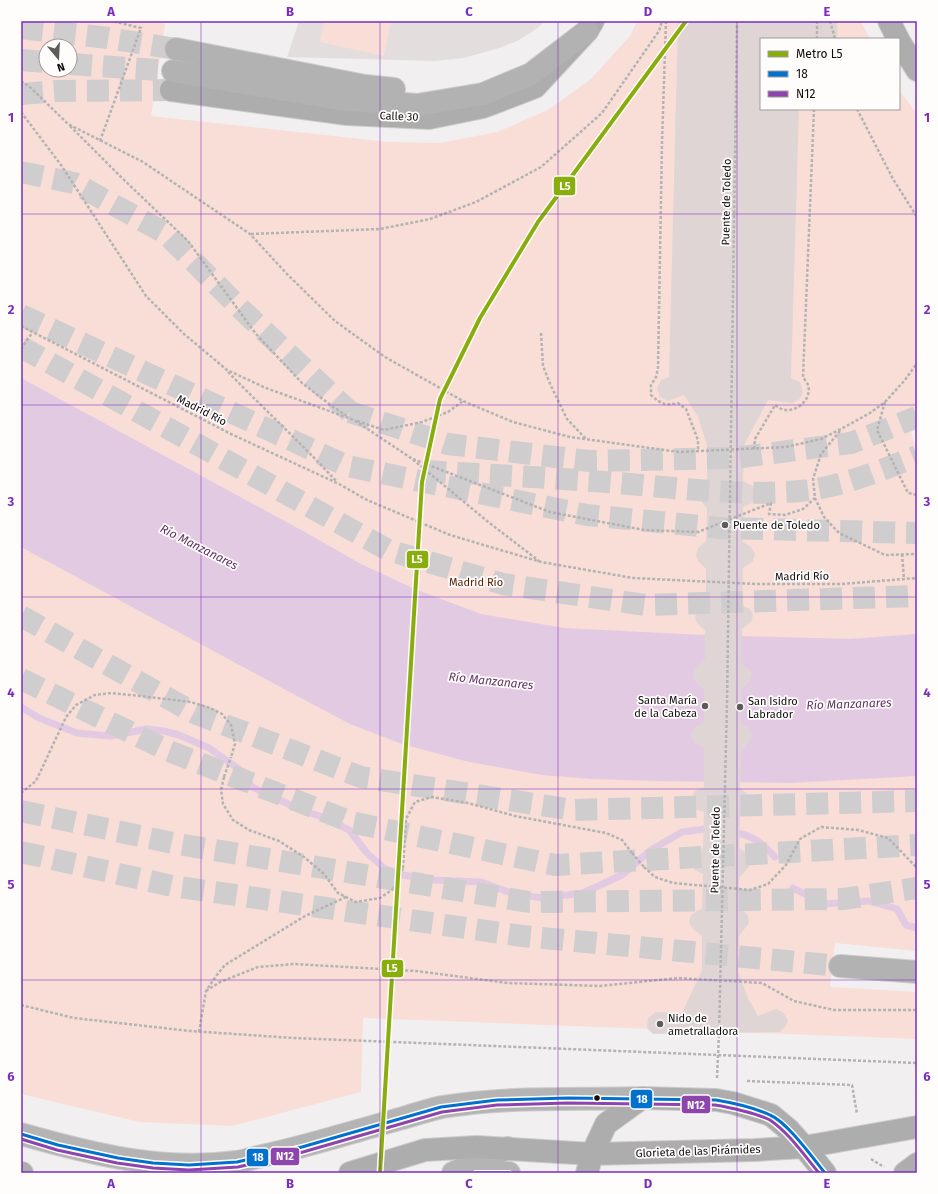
<svg xmlns="http://www.w3.org/2000/svg" width="938" height="1194" font-family="'Fira Sans',sans-serif">
<style>
.built{fill:#e4ddde}
.green{fill:#f8ded6;fill-rule:evenodd}
.water{fill:#e3cae3}
.lines{fill:none;stroke-linecap:round;stroke-linejoin:round}
.stream{stroke:#e3cae3;stroke-width:7}
.building{fill:#e0d5d5}
.primary-tunnel{stroke:#d0cdce;stroke-width:22;stroke-dasharray:22 11;stroke-linecap:butt}
.highway-tunnel{stroke:#d0cdce;stroke-width:22;stroke-dasharray:22 11;stroke-linecap:butt}
.secondary-casing{stroke:#cdcccc;stroke-width:24}
.primary-casing{stroke:#cdcccc;stroke-width:24}
.highway-casing{stroke:#cdcccc;stroke-width:24}
.path{stroke:#b4b3b4;stroke-width:2.5;stroke-dasharray:3 2;stroke-linecap:butt}
.secondary{stroke:#b5b4b4;stroke-width:22}
.primary{stroke:#aeadad;stroke-width:22}
.highway{stroke:#b3b2b2;stroke-width:22}
.path-bridge{stroke:#b4b3b4;stroke-width:2.5;stroke-dasharray:3 2;stroke-linecap:butt}
.bus-1-casing{stroke:#fffcfc;stroke-width:6}
.bus-2-casing{stroke:#fffcfc;stroke-width:6}
.bus-1{stroke:#0072ce;stroke-width:3}
.bus-2{stroke:#8e44ad;stroke-width:3}
.metro-1-casing{stroke:#fffcfc;stroke-width:7}
.metro-1{stroke:#88ad0d;stroke-width:4}
.grid{fill:none;stroke:#7b2cbf;stroke-width:1;stroke-opacity:0.55}
.poi-dot{fill:#5e5b5c;stroke:#fffcfc;stroke-width:1.5}
.bus-dot{fill:#0e0c0d;stroke:#fffcfc;stroke-width:1.5}
.labels{text-anchor:middle;stroke-width:3.5;stroke-linejoin:round;paint-order:stroke}
.street-label{font-size:11px;fill:#0e0c0d;stroke:#fffcfc}
.poi-label{font-size:11px;fill:#0e0c0d;stroke:#fffcfc;text-anchor:start}
.park-label{font-size:11px;fill:#531a00;stroke:#fffcfc}
.water-label{font-size:12px;font-style:italic;fill:#603564;stroke:#fffcfc}
.line-badge{stroke:#fffcfc;stroke-width:1.5}
.badge-label{font-size:11px;text-anchor:middle;font-weight:bold;fill:#fff}
.neatline{fill:none;stroke:#7b2cbf;stroke-width:1.5}
.grid-label{font-size:13px;text-anchor:middle;font-weight:bold;fill:#7b2cbf}
</style>
<rect width="100%" height="100%" fill="#f2eff0"/>
<path class="built" d="M299,21H546L532,32L517,41L499,48L464,58L435,61L287,57Z"/>
<g class="green">
<path d="M21,21H153L165,24L151,116L388,142L440,143L497,132L548,110L591,79L630,36L637,21H861L870,39H761V109H899V90L917,114V429L911,432L917,453V951L835,943L830,987L917,992V1039L363,1018L361,1092L232,1126L140,1122L21,1094ZM46,46H70V70H46Z"/>
<path d="M324,21H391L384,56L320,42Z"/>
</g>
<path class="water" d="M21,378L303,531L361,564L417,590L481,614L564,628L702,635L850,639L917,634V776L790,783L656,781L591,779L542,775L469,762L402,744L350,724L282,688L21,547Z"/>
<g class="lines">
<g class="stream">
<path d="M21,707L39,718L77,733L111,736L147,729L164,731L179,735L209,748L243,772L252,787L299,809L325,818L349,830L367,853L384,868L397,874L434,880L481,882L511,893L542,898L583,893L622,875L651,850L682,832L712,828"/>
<path d="M730,831C753,836 759,840 775,857"/>
<path d="M793,888L824,904L869,901L897,909L906,925L917,928"/>
</g>
</g>
<path class="building" d="M678,21H837V39H761V109H799L791,378L800,382L803,392L800,399L792,403L768,400L744,445L743,481L753,486L756,493V497L752,503L743,507V542L751,547L755,554L753,561L743,568L742,605L750,609L753,615L751,622L742,629L741,663L752,672L750,681L741,690V723L748,728L751,734L750,741L741,751L740,788L751,797L748,806L740,816L739,848L747,853L750,859L749,867L739,878V905L748,916L749,923L739,936L738,971L748,998L758,1016L776,1009L783,1012L788,1021L785,1027L780,1032L653,1034L647,1028L648,1018L656,1012L682,1013L702,970V936L692,928L689,922L691,915L702,908L703,874L695,870L690,861V858L694,852L703,848L704,812L695,809L691,803V800L695,791L704,787V748L696,744L692,739L691,734L695,727L704,723V690L695,681L693,675L695,669L705,659V631L697,623L695,617L697,611L706,602V569L698,561L696,555L698,548L706,541L707,508L700,500L698,494L699,488L707,480V445L698,417L684,395L668,401L660,397L657,388L661,380L669,377Z"/>
<g class="lines">
<g class="primary-tunnel">
<path d="M21,94L58,91L171,90"/>
<path d="M21,172L74,183L165,233L242,310L350,412"/>
<path d="M21,811L178,844L529,902L843,899L917,888"/>
</g>
<g class="highway-tunnel">
<path d="M21,28L108,38L176,49"/>
<path d="M21,60L46,62"/>
<path d="M70,64L173,71"/>
<path d="M21,315L347,466L587,515L721,528L917,533"/>
<path d="M21,347L388,550L503,584L645,605L917,596"/>
<path d="M350,412L448,444L589,461L734,458L851,443L917,417"/>
<path d="M424,471C493,475 561,478 630,484C689,489 757,498 816,489C851,483 884,469 917,456"/>
<path d="M21,616L194,713L361,777L573,810L917,801"/>
<path d="M21,679L169,751L351,822L555,865L917,845"/>
<path d="M21,852L172,886L522,936L840,966"/>
</g>
<g class="secondary-casing">
<g id="secondary">
<path d="M21,1134C91,1154 163,1172 237,1162C248,1160 260,1156 271,1154C315,1144 359,1130 403,1118C416,1114 429,1110 442,1107C509,1096 575,1100 642,1098"/>
<path d="M453,1173L508,1148"/>
<path d="M476,1173L485,1172L509,1173"/>
</g>
</g>
<g class="primary-casing">
<g id="primary">
<path d="M889,21L898,39"/>
<path d="M899,41L917,70"/>
<path d="M171,90L347,114L429,118L483,107L535,87L587,31L593,21"/>
<path d="M21,1173H22"/>
<path d="M350,1173L425,1150L477,1147L592,1154L755,1150L804,1147L917,1127"/>
<path d="M587,1173L592,1154L606,1124L642,1098L716,1100L733,1103L771,1115L789,1130L804,1147L825,1173"/>
<path d="M905,1173L917,1164"/>
</g>
</g>
<g class="highway-casing">
<g id="highway">
<path d="M176,49L365,86L394,89"/>
<path d="M173,71L339,99L417,105L483,94L531,74L587,31"/>
<path d="M840,966L917,972"/>
</g>
</g>
<g class="path">
<path d="M666,21L662,142L658,368L656,377L651,385V395C661,404 665,406 678,403L686,409L698,440V451"/>
<path d="M830,21L835,39"/>
<path d="M817,39V21"/>
<path d="M21,81L31,88L68,124L143,162L250,234L286,273L335,321L385,357L463,401L513,422L570,437L679,452L786,447L821,439L841,429L870,413L885,402L905,380L917,363"/>
<path d="M857,109L893,179L917,217"/>
<path d="M21,112L61,165L146,296L184,334L227,370L266,388L354,420L411,458L487,521L539,561"/>
<path d="M70,126L122,178L188,241L256,334L302,383L333,407L349,417"/>
<path d="M100,141L141,28L112,21"/>
<path d="M251,234L380,229L430,219L476,202L541,167L602,113L659,31L662,21"/>
<path d="M21,326L231,434L339,484L367,500L450,535L541,562L633,578L756,584H842L917,578"/>
<path d="M541,333L543,366L551,386L567,419L586,439"/>
<path d="M21,349L32,333"/>
<path d="M228,372C264,409 302,444 337,482"/>
<path d="M885,402L877,430L908,493L917,495"/>
<path d="M357,421L384,430L422,422L448,412L463,401"/>
<path d="M840,431L821,454L813,479L815,498L824,517L839,533L885,555L917,554"/>
<path d="M754,449L755,439L775,405C778,407 782,410 786,410C799,411 812,398 808,385C807,382 804,379 803,377L814,109"/>
<path d="M413,459L550,512L644,530L698,532L771,503L769,514L785,515L803,509L815,498"/>
<path d="M902,554L904,579"/>
<path d="M224,777L221,790L223,804L233,820L249,830L279,841L304,857L324,874L338,893L356,902L380,898L393,889"/>
<path d="M21,793L36,781L66,717L76,705L95,695L111,693L140,696L191,702L210,708L222,714L231,725L235,744L231,757"/>
<path d="M644,867L655,877L673,883L750,890L768,884L786,865L800,839L821,827L858,830L888,838L917,868"/>
<path d="M403,868L406,819L415,802L432,797L468,803L515,816L606,833L622,840L632,853"/>
<path d="M206,991L220,982L258,967L294,964L416,971L508,983L599,986L678,978L762,983L794,1001L834,1010H917"/>
<path d="M21,1005L74,1018L190,1031L294,1038L917,1063"/>
<path d="M199,1032L206,991L216,976L225,965L305,916L346,897"/>
<path d="M717,1078L719,1033"/>
<path d="M747,1081L852,1085L857,1114"/>
<path d="M871,1159L884,1167"/>
</g>
<use href="#secondary" class="secondary"/>
<use href="#primary" class="primary"/>
<use href="#highway" class="highway"/>
<g class="path-bridge">
<path d="M224,777L231,757"/>
<path d="M632,853L644,867"/>
<path d="M393,889L399,879L403,868"/>
<path d="M719,1033L727,702L737,21"/>
</g>
<g class="bus-1-casing">
<g id="bus-1">
<path d="M21,1134L58,1145L118,1158L153,1163L189,1165L237,1162L302,1147L441,1107L497,1100L568,1098L716,1100C734,1103 753,1107 770,1115C787,1122 812,1157 825,1173"/>
<path d="M476,1173H509"/>
</g>
</g>
<g class="bus-2-casing">
<path id="bus-2" d="M21,1139L57,1150L117,1163L153,1168L189,1170L238,1167L303,1152L442,1112L497,1105L568,1103L715,1105C728,1107 759,1114 770,1120C789,1133 804,1155 819,1173"/>
</g>
<use href="#bus-1" class="bus-1"/>
<use href="#bus-2" class="bus-2"/>
<g class="metro-1-casing">
<path id="metro-1" d="M380,1173L422,482L440,399L480,318L538,222L686,21"/>
</g>
<use href="#metro-1" class="metro-1"/>
</g>
<path class="grid" d="M201,21V1173M380,21V1173M558,21V1173M737,21V1173M21,214H917M21,405H917M21,597H917M21,789H917M21,980H917"/>
<g class="poi-dot">
<circle cx="725" cy="525" r="4"/>
<circle cx="705" cy="706" r="4"/>
<circle cx="740" cy="707" r="4"/>
<circle cx="660" cy="1024" r="4"/>
</g>
<circle class="bus-dot" cx="597" cy="1098" r="3.5"/>
<g class="labels">
<g class="street-label">
<text transform="translate(399 116) rotate(2)" y="4">Calle 30</text>
<text transform="translate(726 202) rotate(-89)" y="4">Puente de Toledo</text>
<text transform="translate(202 410) rotate(27)" y="4">Madrid Río</text>
<text transform="translate(802 576) rotate(-1)" y="4">Madrid Río</text>
<text transform="translate(715 850) rotate(-89)" y="4">Puente de Toledo</text>
<text transform="translate(698 1151) rotate(-2)" y="4">Glorieta de las Pirámides</text>
</g>
<g class="poi-label">
<text x="733" y="529">Puente de Toledo</text>
<text x="697" y="704" text-anchor="end">Santa María<tspan x="697" dy="13">de la Cabeza</tspan></text>
<text x="748" y="705">San Isidro<tspan x="748" dy="13">Labrador</tspan></text>
<text x="668" y="1022">Nido de<tspan x="668" dy="13">ametralladora</tspan></text>
</g>
<g class="park-label">
<text x="476" y="586">Madrid Río</text>
</g>
<g class="water-label">
<text transform="translate(199 547) rotate(27)" y="4">Río Manzanares</text>
<text transform="translate(491 681) rotate(6)" y="4">Río Manzanares</text>
<text transform="translate(849 704) rotate(-2)" y="4">Río Manzanares</text>
</g>
</g>
<g class="line-badge">
<rect x="553" y="176" width="23" height="20" rx="4" fill="#88ad0d"/>
<rect x="406" y="550" width="23" height="19" rx="4" fill="#88ad0d"/>
<rect x="381" y="959" width="23" height="19" rx="4" fill="#88ad0d"/>
<rect x="630" y="1089" width="23" height="20" rx="4" fill="#0072ce"/>
<rect x="681" y="1095" width="30" height="19" rx="4" fill="#8e44ad"/>
<rect x="270" y="1147" width="30" height="19" rx="4" fill="#8e44ad"/>
<rect x="246" y="1148" width="23" height="19" rx="4" fill="#0072ce"/>
</g>
<g class="badge-label">
<text x="565" y="190">L5</text>
<text x="417" y="563">L5</text>
<text x="392" y="972">L5</text>
<text x="642" y="1103">18</text>
<text x="696" y="1109">N12</text>
<text x="285" y="1160">N12</text>
<text x="258" y="1161">18</text>
</g>
<rect width="938" height="1194" fill="none" stroke="#fffcfc" stroke-width="44"/>
<rect x="760" y="38" width="140" height="72" fill="#fffcfc" stroke="#9f9c9c"/>
<rect x="768" y="51" width="20" height="6" fill="#88ad0d" stroke="#9f9c9c"/>
<text x="796" y="58" font-size="12" fill="#0e0c0d">Metro L5</text>
<rect x="768" y="71" width="20" height="6" fill="#0072ce" stroke="#9f9c9c"/>
<text x="796" y="78" font-size="12" fill="#0e0c0d">18</text>
<rect x="768" y="91" width="20" height="6" fill="#8e44ad" stroke="#9f9c9c"/>
<text x="796" y="98" font-size="12" fill="#0e0c0d">N12</text>
<g transform="translate(58 58) rotate(162)"><circle r="19" fill="#fffcfc" stroke="#9f9c9c"/>
<path d="M0-3L7 15L0 10L-7 15Z" fill="#5e5b5c"/>
<text y="-6" font-size="11" font-weight="bold" text-anchor="middle" fill="#0e0c0d">N</text>
</g>
<rect x="22" y="22" width="894" height="1150" class="neatline"/>
<g class="grid-label">
<text x="111" y="16">A</text>
<text x="290" y="16">B</text>
<text x="469" y="16">C</text>
<text x="648" y="16">D</text>
<text x="827" y="16">E</text>
<text x="11" y="122">1</text>
<text x="927" y="122">1</text>
<text x="11" y="314">2</text>
<text x="927" y="314">2</text>
<text x="11" y="506">3</text>
<text x="927" y="506">3</text>
<text x="11" y="697">4</text>
<text x="927" y="697">4</text>
<text x="11" y="889">5</text>
<text x="927" y="889">5</text>
<text x="11" y="1081">6</text>
<text x="927" y="1081">6</text>
<text x="111" y="1188">A</text>
<text x="290" y="1188">B</text>
<text x="469" y="1188">C</text>
<text x="648" y="1188">D</text>
<text x="827" y="1188">E</text>
</g>
</svg>
